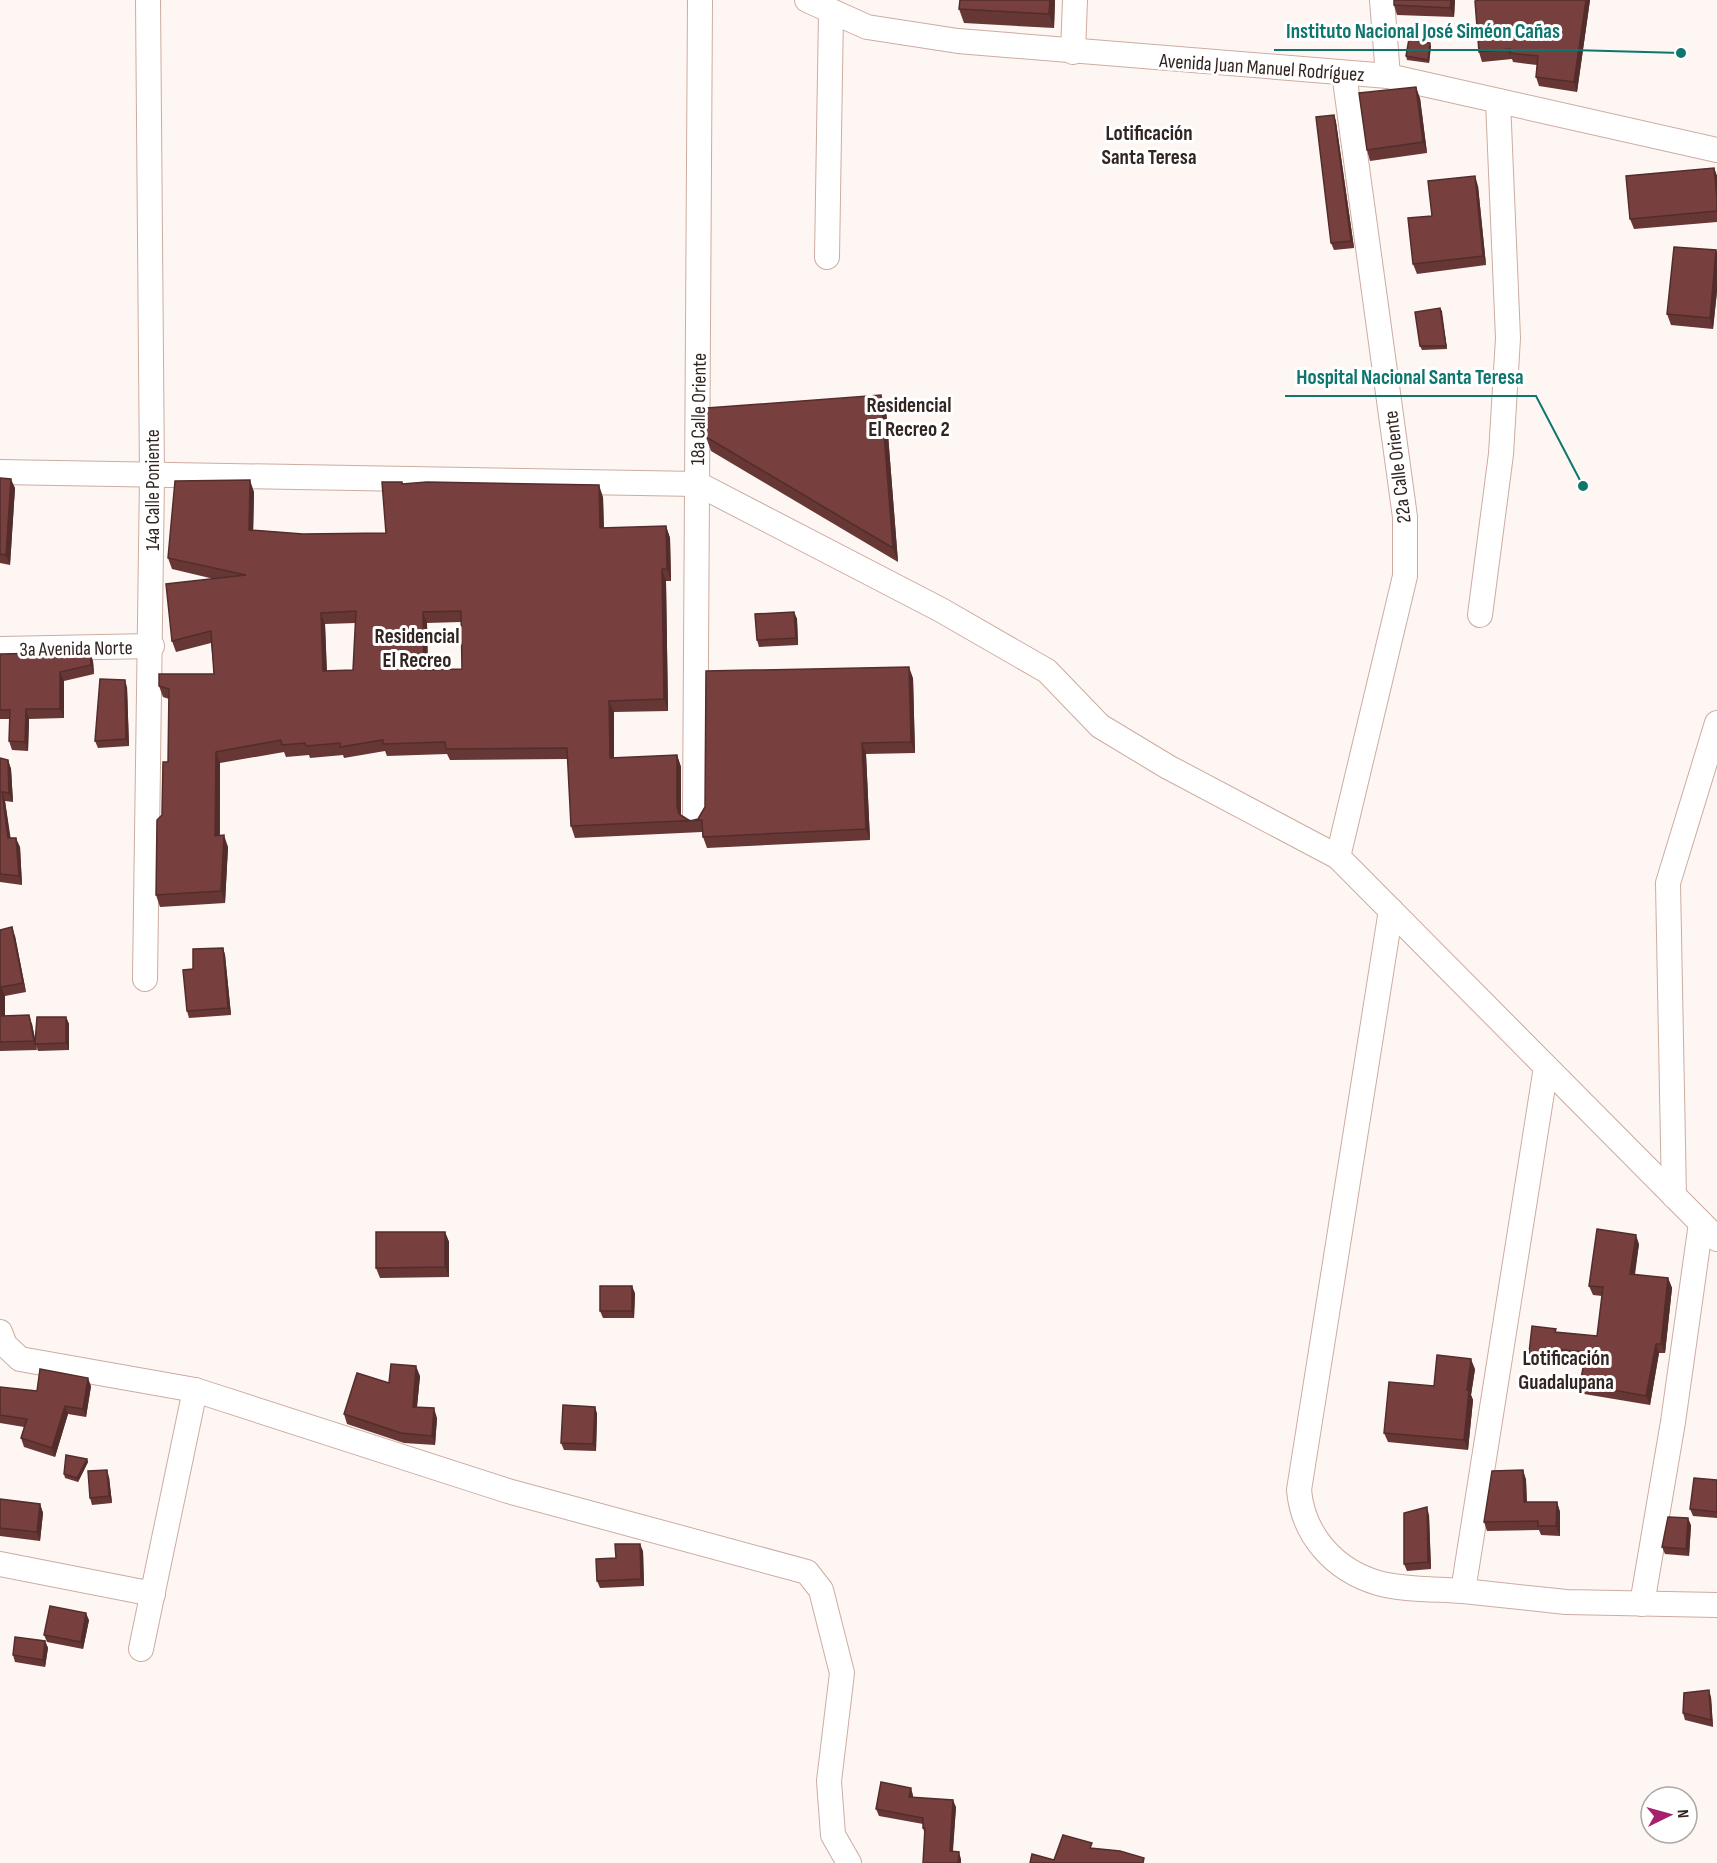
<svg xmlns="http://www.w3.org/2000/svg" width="1717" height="1863" font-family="'Sofia Sans Condensed',sans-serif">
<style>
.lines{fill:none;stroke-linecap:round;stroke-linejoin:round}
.minor-casing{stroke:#cdaca0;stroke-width:26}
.minor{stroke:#fff;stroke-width:24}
.wall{fill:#663735;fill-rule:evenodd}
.shaded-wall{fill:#532d2b}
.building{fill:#77403e;stroke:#532d2b;stroke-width:1.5;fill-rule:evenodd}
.labels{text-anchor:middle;stroke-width:6;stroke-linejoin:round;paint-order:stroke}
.street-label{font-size:20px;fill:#322521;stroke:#fff}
.neighbourhood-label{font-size:21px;font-weight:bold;fill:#322521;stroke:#fff}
.leader{fill:none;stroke:#0f766e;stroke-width:2}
.callout-dot{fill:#0f766e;stroke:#fff;stroke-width:2}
.callout-label{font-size:21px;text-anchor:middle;font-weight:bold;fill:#0f766e;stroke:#fff;stroke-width:6;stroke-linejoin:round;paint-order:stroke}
</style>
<rect width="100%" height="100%" fill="#fdf6f3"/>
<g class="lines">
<g class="minor-casing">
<g id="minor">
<path d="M807,0L867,27L958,41L1388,76L1717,150"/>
<path d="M1382,0L1388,76"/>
<path d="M1073,52L1075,0"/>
<path d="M827,257L831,13"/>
<path d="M0,472L698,484L941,610L1047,671L1100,726L1168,767L1338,857L1717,1239"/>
<path d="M1480,615L1501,454L1508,338L1498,101"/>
<path d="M0,649L152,646"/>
<path d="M695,818L700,0"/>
<path d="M1338,857L1405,576V517L1344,73"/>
<path d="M1391,910L1299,1490C1303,1535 1334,1570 1378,1583C1402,1590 1437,1589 1463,1591"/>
<path d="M145,979L152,477L148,0"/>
<path d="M1546,1067L1463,1591L1566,1602L1717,1605"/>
<path d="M1674,1196L1668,883L1717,723"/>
<path d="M0,1332L5,1345L20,1359L195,1390L508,1491L807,1572L821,1590L842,1673L829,1781L833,1835L849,1863"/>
<path d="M0,1564L153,1594"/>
<path d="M1642,1604L1673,1422L1701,1223"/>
<path d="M141,1649L195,1390"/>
</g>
</g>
<use href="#minor" class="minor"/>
</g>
<g class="wall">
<path d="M960,0H1055L1054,28L964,23L959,9Z"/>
<path d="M1455,0L1454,17L1397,15L1394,5Z"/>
<path d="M1590,0L1577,92L1539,86L1536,77L1537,65L1513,62L1512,59L1482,62L1479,52Z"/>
<path d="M1431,46L1429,63L1407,60L1406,56Z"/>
<path d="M1420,98L1427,153L1370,161L1367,150Z"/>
<path d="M1334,115L1336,122L1354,248L1334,250L1331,243Z"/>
<path d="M1714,168L1717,176V222L1634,229L1630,219Z"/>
<path d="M1478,186L1486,265L1417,274L1413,264L1432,216Z"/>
<path d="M1716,250L1717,253V291L1713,329L1671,325L1667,314Z"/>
<path d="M1440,308L1447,349L1422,350L1420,346Z"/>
<path d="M886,409L898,562L711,451L706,437Z"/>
<path d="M0,478L15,488L10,565L0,563Z"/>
<path d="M402,482L403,484L603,497L604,528L666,526L670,538L671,581H666L668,711L614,712V758L677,755L681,767V815L690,821L698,819L913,678L915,753L866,754L870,840L707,848L703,837L702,832L575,838L571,826L568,759L450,760L447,754L387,756L385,751L344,758L343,755L310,758L309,755L286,757L284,752L220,763V836L228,847L225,903L160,907L156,895L162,815L168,762L169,699L163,697L159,686L214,674L211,643L176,652L172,641L214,579L172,569L168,558L254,492L253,530L303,534L386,533ZM461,622L462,669L428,670L427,623ZM356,623L353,670L327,671L325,624Z"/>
<path d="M794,612L797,619L798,645L759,647L757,640Z"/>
<path d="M0,654L93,661L94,674L64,681V718L29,719L28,751L12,750L9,741V719H0Z"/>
<path d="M127,687L129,746L98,748L95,741Z"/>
<path d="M0,758L8,760L11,769L13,802L5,801L10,838L20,847L22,885L0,882Z"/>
<path d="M0,930L15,936L26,992L5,996V1016L32,1024L36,1043L66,1017L69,1024V1050L38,1051L36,1045L37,1050L0,1051Z"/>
<path d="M223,948L225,955L231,1015L189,1018L187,1011L193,969Z"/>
<path d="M445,1232L449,1242V1277L380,1278L376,1268Z"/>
<path d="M1639,1244L1635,1275L1668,1278L1672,1288L1665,1353H1659L1650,1405L1584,1394L1580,1384L1585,1361L1556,1358V1365L1532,1362L1529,1353L1557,1332L1597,1336L1602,1296L1593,1295L1589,1286Z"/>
<path d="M635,1293L634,1318H603L600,1311Z"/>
<path d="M1475,1369L1471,1395L1473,1400L1468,1450L1388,1442L1384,1433L1434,1386Z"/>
<path d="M420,1376L417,1407L437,1418L435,1445L404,1443L347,1424L344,1414L389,1383Z"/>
<path d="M91,1386L86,1417L68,1414L55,1457L24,1447L21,1438L24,1427L0,1423V1387L37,1391Z"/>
<path d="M595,1407L597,1414L596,1451L564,1450L561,1443Z"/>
<path d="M87,1459L88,1462L78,1482L65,1478L64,1474Z"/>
<path d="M1523,1470L1526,1480L1527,1502H1557L1560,1512V1536L1541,1535L1539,1530L1487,1531L1484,1522Z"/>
<path d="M109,1477L112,1503L92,1505L90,1498Z"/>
<path d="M1717,1480V1518L1693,1516L1690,1509Z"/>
<path d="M0,1499L40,1504L43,1513L40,1541L0,1536Z"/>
<path d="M1429,1515L1431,1569L1407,1571L1404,1564Z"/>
<path d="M1691,1525L1689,1556L1665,1554L1662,1547Z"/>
<path d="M643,1551L644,1586L600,1588L597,1581L616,1558Z"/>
<path d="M89,1620L83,1649L47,1642L44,1635Z"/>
<path d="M45,1641L48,1648L45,1667L15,1662L13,1655Z"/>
<path d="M1711,1697L1713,1727L1685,1720L1683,1713Z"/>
<path d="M913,1795V1797L956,1807L953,1851L961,1859L925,1835L923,1828V1824L879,1816L876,1809Z"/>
</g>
<g class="shaded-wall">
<path d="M1050,0H1055L1054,28L1049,14Z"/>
<path d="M1451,0H1455L1454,17L1450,8Z"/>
<path d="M1586,0H1590L1577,92L1574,82Z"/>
<path d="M1430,43L1431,46L1429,63L1428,60Z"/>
<path d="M1416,87L1420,98L1427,153L1423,142Z"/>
<path d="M1334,115L1336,122L1354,248L1351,241Z"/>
<path d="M1714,168L1717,176V198Z"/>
<path d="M1475,176L1478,186L1486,265L1483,256Z"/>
<path d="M1716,250L1717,253V291L1713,329L1710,318Z"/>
<path d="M1440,308L1442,311L1447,349L1446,346Z"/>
<path d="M881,395L886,409L898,562L893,548Z"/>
<path d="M11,479L15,488L10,565L6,555Z"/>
<path d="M250,480L254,492L253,541L249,530Z"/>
<path d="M599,485L603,497L604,539L600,528Z"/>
<path d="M666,526L670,538L671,581L667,569Z"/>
<path d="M662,569L666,581L668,711L664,699Z"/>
<path d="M423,612L427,623L428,682L424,670Z"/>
<path d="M794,612L797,619L798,645L796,638Z"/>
<path d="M321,613L325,624L327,682L323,671Z"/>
<path d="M90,652L93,661L94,674L91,665Z"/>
<path d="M909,667L913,678L915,753L911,742Z"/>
<path d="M60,672L64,681V718L60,709Z"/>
<path d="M125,680L127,687L129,746L126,739Z"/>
<path d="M609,701L614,712V770L610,758Z"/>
<path d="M26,709L29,719L28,751L25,742Z"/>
<path d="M862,743L866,754L870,840L866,829Z"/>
<path d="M216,752L220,763L219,847L215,836Z"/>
<path d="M677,755L681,767V818L683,826L677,807Z"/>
<path d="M8,760L11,769L13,802L9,793Z"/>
<path d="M2,792L5,801L12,847L8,838Z"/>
<path d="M224,835L228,847L225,903L221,891Z"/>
<path d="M16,838L20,847L22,885L19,876Z"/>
<path d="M12,927L15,936L26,992L23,983Z"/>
<path d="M223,948L225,955L231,1015L228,1008Z"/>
<path d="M1,987L5,996V1025L2,1016Z"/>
<path d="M29,1015L32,1024L37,1050L34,1041Z"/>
<path d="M66,1017L69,1024V1050L66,1043Z"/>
<path d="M445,1232L449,1242V1277L445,1267Z"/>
<path d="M1636,1235L1639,1244L1633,1283L1630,1274Z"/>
<path d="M1668,1278L1672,1288L1665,1353L1661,1344Z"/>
<path d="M632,1286L635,1293L634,1318L632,1311Z"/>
<path d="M1656,1344L1659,1353L1650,1405L1646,1396Z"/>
<path d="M1553,1349L1556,1358V1365L1552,1356Z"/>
<path d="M1471,1359L1475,1369L1471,1395L1473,1400L1468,1450L1464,1440L1467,1390Z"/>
<path d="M416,1366L420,1376L416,1416L413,1407Z"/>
<path d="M88,1378L91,1386L86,1417L83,1409Z"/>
<path d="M65,1406L68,1414L55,1457L52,1448Z"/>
<path d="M595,1407L597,1414L596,1451L593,1444Z"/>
<path d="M434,1408L437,1418L435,1445L432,1436Z"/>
<path d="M87,1459L88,1462L78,1482L77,1478Z"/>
<path d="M107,1470L109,1477L112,1503L109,1496Z"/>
<path d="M1523,1470L1526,1480L1527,1511L1524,1502Z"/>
<path d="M1557,1502L1560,1512V1536L1556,1526Z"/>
<path d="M40,1504L43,1513L40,1541L37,1532Z"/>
<path d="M1427,1507L1429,1515L1431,1569L1428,1562Z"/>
<path d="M1688,1518L1691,1525L1689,1556L1686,1549Z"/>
<path d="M640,1544L643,1551L644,1586L641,1579Z"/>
<path d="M86,1613L89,1620L83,1649L81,1642Z"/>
<path d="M45,1641L48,1648L45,1667L43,1660Z"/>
<path d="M1709,1690L1711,1697L1713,1727L1711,1720Z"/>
<path d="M911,1788L913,1795L912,1804L909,1797Z"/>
<path d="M953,1800L956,1807L952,1858L950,1851Z"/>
<path d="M959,1852L961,1859V1863H958Z"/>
</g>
<g class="building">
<path d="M960,0H1050L1049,14L959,9Z"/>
<path d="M1394,0H1451L1450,8L1394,5Z"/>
<path d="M1479,0H1586L1574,82L1536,77L1538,56L1510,53V49L1479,52L1475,1Z"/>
<path d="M1409,39L1430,43L1428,60L1406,56Z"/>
<path d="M1416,87L1423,142L1367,150L1359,93Z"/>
<path d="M1334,115L1351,241L1331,243L1316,117Z"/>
<path d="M1714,168L1717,198V211L1630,219L1626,176Z"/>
<path d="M1475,176L1483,256L1413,264L1408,218L1432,216L1428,181Z"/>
<path d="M1674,247L1716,250L1710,318L1667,314Z"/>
<path d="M1440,308L1446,346H1420L1415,312Z"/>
<path d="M881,395L893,548L706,437L707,408Z"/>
<path d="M0,478L11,479L6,555L0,554Z"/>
<path d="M250,480L249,530L303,534L386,533L382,482H402V484L427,482L599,485L600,528L666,526L667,569H662L664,699L609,701L610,758L677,755V807L679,814L690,821L698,819L705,807L706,671L909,667L911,742L862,743L866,829L703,837L702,820L571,826L567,748L446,749L445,742L383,744V740L340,747V743L306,746L305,743L282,745L281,740L216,752L215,836L224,835L221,891L156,895L157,820L162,815L163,762H168L169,689L159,686V674H214L211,631L172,641L166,584L246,575L168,558L175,481ZM356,611L353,670L323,671L321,613ZM461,611L462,669L424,670L423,612Z"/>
<path d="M794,612L796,638L757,640L755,614Z"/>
<path d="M90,652L91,665L60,672V709H26L25,742L9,741L10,710H0V654Z"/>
<path d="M100,679L125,680L126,739L95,741Z"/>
<path d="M0,758L8,760L9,793L2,792L8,838H16L19,876L0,874Z"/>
<path d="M12,927L23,983L1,987L2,1016L29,1015L34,1041L0,1042V930Z"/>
<path d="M223,948L228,1008L187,1011L183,970L193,969V949Z"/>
<path d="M37,1017H66V1043L35,1044Z"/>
<path d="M1597,1229L1636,1235L1630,1274L1668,1278L1661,1344H1656L1646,1396L1580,1384L1586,1352L1553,1349L1552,1356L1529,1353L1532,1326L1556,1329L1555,1332L1597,1336L1603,1287L1589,1286Z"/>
<path d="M376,1232H445V1267L376,1268Z"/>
<rect x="600" y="1286" width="32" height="25"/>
<path d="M1437,1355L1471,1359L1467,1390H1469L1464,1440L1384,1433L1389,1382L1434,1386Z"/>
<path d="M391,1364L416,1366L413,1407L434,1408L432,1436L401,1433L344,1414L357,1373L389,1383Z"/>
<path d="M40,1369L88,1378L83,1409L65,1406L52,1448L21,1438L27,1419L0,1415V1387L37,1391Z"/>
<path d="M563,1405L595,1407L593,1444L561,1443Z"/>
<path d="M66,1455L87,1459L77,1478L64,1474Z"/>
<path d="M107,1470L109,1496L90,1498L88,1471Z"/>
<path d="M1523,1470L1524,1502H1557L1556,1526H1538V1521L1484,1522L1492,1471Z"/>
<path d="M1694,1478L1717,1480V1512L1690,1509Z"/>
<path d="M0,1499L40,1504L37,1532L0,1528Z"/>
<path d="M1427,1507L1428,1562L1404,1564V1513Z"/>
<path d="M1668,1517L1688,1518L1686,1549L1662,1547Z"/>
<path d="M615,1544H640L641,1579L597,1581L596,1559L616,1558Z"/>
<path d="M50,1606L86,1613L81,1642L44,1635Z"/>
<path d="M15,1637L45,1641L43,1660L13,1655Z"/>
<path d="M1709,1690L1711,1720L1683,1713L1684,1693Z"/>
<path d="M881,1782L911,1788L909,1797L953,1800L950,1851L959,1852L958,1863H923L925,1828H923V1818L876,1809Z"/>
<path d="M1063,1835L1092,1843L1090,1848L1120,1851L1144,1858L1143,1863H1030L1032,1854L1054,1860Z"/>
</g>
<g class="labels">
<g class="street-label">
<text transform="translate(1262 67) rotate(4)" y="7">Avenida Juan Manuel Rodríguez</text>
<text transform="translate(698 409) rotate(-89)" y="7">18a Calle Oriente</text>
<text transform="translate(1397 467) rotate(-97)" y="7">22a Calle Oriente</text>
<text transform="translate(152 490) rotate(-90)" y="7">14a Calle Poniente</text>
<text transform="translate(76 648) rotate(-1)" y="7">3a Avenida Norte</text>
</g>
<g class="neighbourhood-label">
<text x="1149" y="140">Lotificación<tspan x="1149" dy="24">Santa Teresa</tspan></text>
<text x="909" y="412">Residencial<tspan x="909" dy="24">El Recreo 2</tspan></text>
<text x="417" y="643">Residencial<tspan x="417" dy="24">El Recreo</tspan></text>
<text x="1566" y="1365">Lotificación<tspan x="1566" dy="24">Guadalupana</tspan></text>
</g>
</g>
<path class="leader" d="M1681 53L1572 50H1274M1583 486L1536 396H1285"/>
<g class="callout-dot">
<circle cx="1681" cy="53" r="6"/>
<circle cx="1583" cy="486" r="6"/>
</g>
<g class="callout-label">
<text x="1423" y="38">Instituto Nacional José Siméon Cañas</text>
<text x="1410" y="384">Hospital Nacional Santa Teresa</text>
</g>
<g transform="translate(1669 1815) rotate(85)"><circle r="28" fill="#ffffff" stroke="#ada8a6" stroke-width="1.5"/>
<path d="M0-4.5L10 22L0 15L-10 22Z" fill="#a5206d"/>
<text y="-9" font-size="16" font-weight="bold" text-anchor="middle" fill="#322521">N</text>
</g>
</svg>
